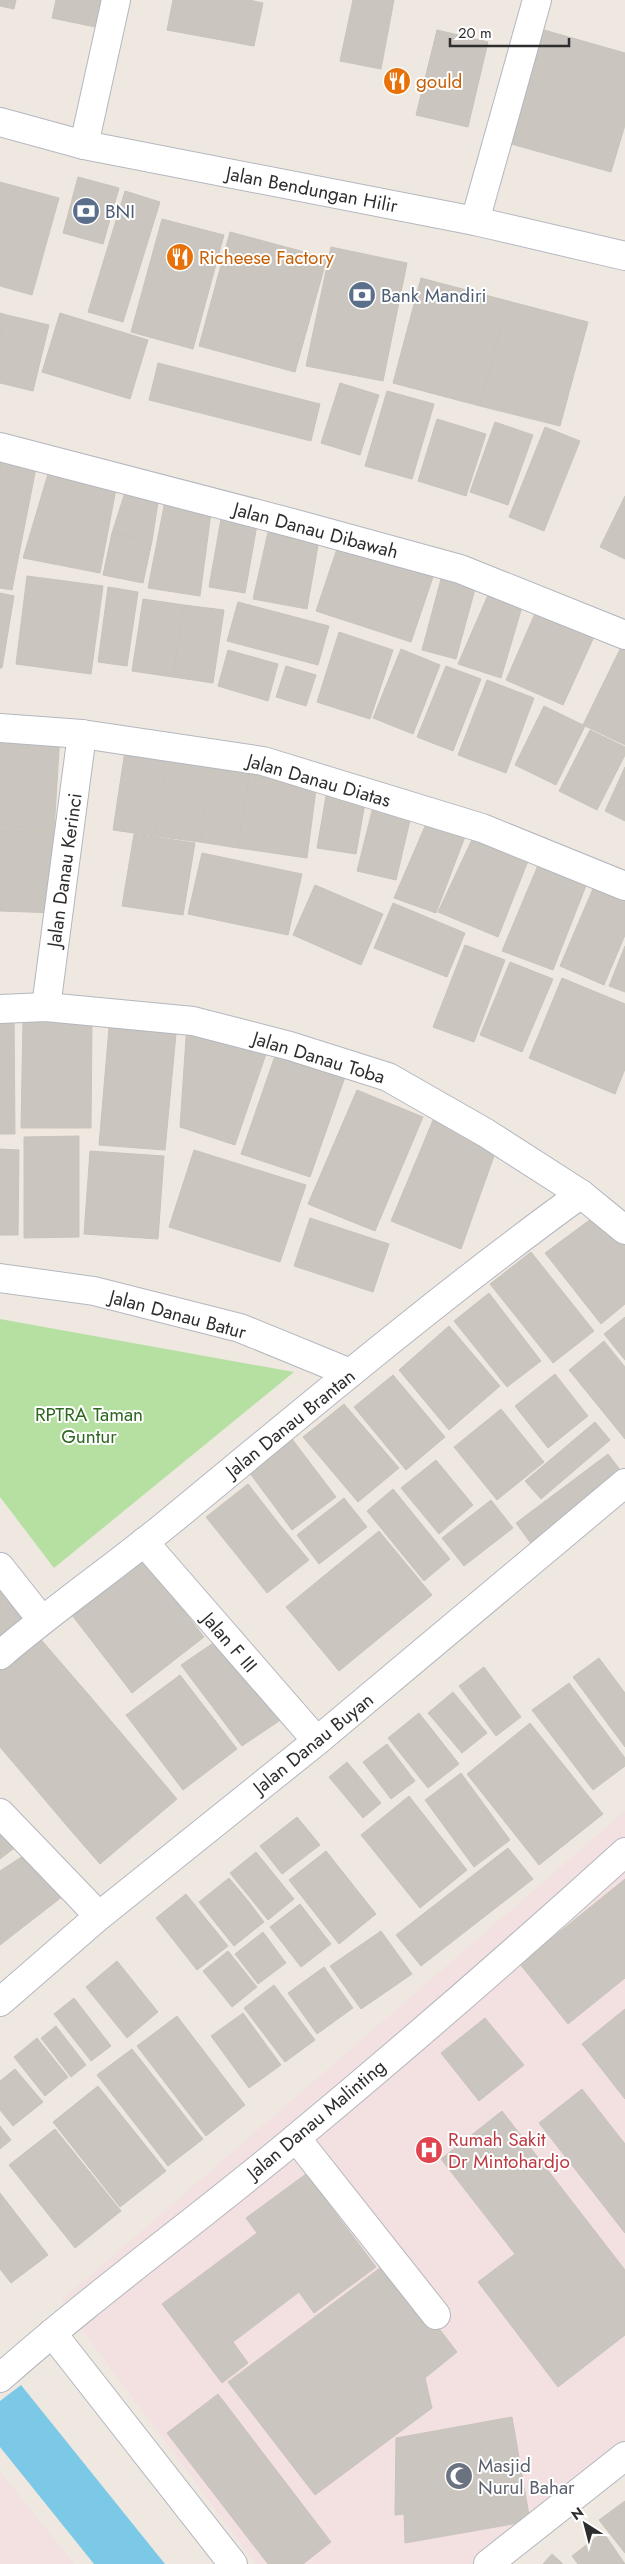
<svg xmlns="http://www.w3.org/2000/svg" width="625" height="2564" font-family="Jost,sans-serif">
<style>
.medical{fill:#f3e0e0}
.green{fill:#b6e0a2}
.water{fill:#7cc9e7}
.building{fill:#cac6bf;stroke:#c9c4ba}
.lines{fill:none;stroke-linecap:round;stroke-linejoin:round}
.minor-casing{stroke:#b4b7bf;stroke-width:30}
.minor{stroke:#fff;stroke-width:28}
.labels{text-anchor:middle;stroke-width:4;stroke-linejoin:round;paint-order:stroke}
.food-label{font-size:19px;fill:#c56008;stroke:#fff;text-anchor:start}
.street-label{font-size:19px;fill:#2d2d2d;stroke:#fff}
.service-label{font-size:19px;fill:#4e5e75;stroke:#fff;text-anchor:start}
.park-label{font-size:19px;fill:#2e6720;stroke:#fff}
.health-label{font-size:19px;fill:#be3a42;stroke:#fff;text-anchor:start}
.worship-label{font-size:19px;fill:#5b616d;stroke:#fff;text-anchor:start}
</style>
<rect width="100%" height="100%" fill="#eee8e1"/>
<g class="medical">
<path d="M625,1811V2446L473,2564H256L61,2301Z"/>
<path d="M0,2472L74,2564H0Z"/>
</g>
<path class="green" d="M0,1319L294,1372L54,1568L0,1497Z"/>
<path class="water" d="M21,2385L165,2564H94L0,2447V2401Z"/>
<g class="building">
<path d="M0,0H16L14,9L0,6Z"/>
<path d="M56,0H106L100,28L52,18Z"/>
<path d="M173,0H249L263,3L254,46L167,30Z"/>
<path d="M353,0H394L381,69L340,61Z"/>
<path d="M537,28L625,53V125L611,172L504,142Z"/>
<path d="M437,30L488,42L468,127L416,115Z"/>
<path d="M78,177L119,188L103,244L63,233Z"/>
<path d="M0,182L59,198L32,295L0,286Z"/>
<path d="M125,191L160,202L123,322L88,312Z"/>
<path d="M162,219L224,235L193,349L131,332Z"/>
<path d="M230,232L327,258L295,372L199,346Z"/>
<path d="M331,247L407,263L383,381L306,366Z"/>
<path d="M421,278L508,301L480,406L393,383Z"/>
<path d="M508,301L588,322L560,426L480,406Z"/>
<path d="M0,313L7,315L0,341Z"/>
<path d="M60,313L148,340L130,399L42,372Z"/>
<path d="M7,315L49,325L33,391L0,383V341Z"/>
<path d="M158,363L320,404L311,441L149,400Z"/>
<path d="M340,383L379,395L360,455L321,443Z"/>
<path d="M387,391L434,404L412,479L365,466Z"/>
<path d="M437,419L486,434L466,496L418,481Z"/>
<path d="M495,422L533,435L508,505L470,492Z"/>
<path d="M545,427L580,441L544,531L509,517Z"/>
<path d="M0,456L37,463L12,590L0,588Z"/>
<path d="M50,467L117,484L100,573L23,558Z"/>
<path d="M126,489L159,496L152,541L112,533Z"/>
<path d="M625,496V559L600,547Z"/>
<path d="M165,501L211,513L200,596L148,588Z"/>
<path d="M221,519L257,525L245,593L209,587Z"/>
<path d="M268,532L319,540L307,609L253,599Z"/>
<path d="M112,533L152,541L143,583L103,575Z"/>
<path d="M340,540L435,571L411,642L316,611Z"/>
<path d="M442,575L475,589L456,659L422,650Z"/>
<path d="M27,576L103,586L91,674L16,664Z"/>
<path d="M108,587L138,592L127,666L98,662Z"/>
<path d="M0,593L14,596L2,668H0Z"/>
<path d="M488,595L522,607L501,678L458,664Z"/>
<path d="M143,599L184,605L173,677L132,671Z"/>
<path d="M238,602L329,626L318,665L227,641Z"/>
<path d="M540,602L598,628L563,705L506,680Z"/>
<path d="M184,605L224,610L213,683L173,677Z"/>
<path d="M339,632L393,650L370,719L317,702Z"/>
<path d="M623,643L625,644V745L583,725Z"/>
<path d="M401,649L440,665L413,734L373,718Z"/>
<path d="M228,650L278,664L268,701L218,686Z"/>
<path d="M286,666L316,675L306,706L276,697Z"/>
<path d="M446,666L481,679L453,751L417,737Z"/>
<path d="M487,680L534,698L506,773L458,755Z"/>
<path d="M544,706L585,726L556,785L515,765Z"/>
<path d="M590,730L625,747V755L597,810L559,791Z"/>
<path d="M0,731L60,735L54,831L0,828Z"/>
<path d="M126,744L168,750L155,836L113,830Z"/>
<path d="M168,750L213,757L200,842L155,836Z"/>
<path d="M213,757L251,763L238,848L200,842Z"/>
<path d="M251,763L317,782L307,858L238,848Z"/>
<path d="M625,767V821L605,811Z"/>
<path d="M326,796L365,803L356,854L317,848Z"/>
<path d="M374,803L412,812L396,880L357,871Z"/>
<path d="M429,817L466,834L436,913L394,898Z"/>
<path d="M0,829L61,832L56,913L0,911Z"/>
<path d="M476,831L530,856L498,937L438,912Z"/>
<path d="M134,834L195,843L183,915L122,906Z"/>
<path d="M202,853L302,874L288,935L188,914Z"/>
<path d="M541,858L587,883L553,970L502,951Z"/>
<path d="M595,884L625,897V935L604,985L560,966Z"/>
<path d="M315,885L383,914L361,965L293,935Z"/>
<path d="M393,903L465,933L447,977L374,948Z"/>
<path d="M465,945L505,960L474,1042L433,1027Z"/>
<path d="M625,946V992L609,986Z"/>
<path d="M510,962L553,979L522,1052L480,1035Z"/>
<path d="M562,978L625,1004V1069L615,1094L529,1058Z"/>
<path d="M0,1015H14L15,1134H0Z"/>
<path d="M23,1021H92L91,1128H21Z"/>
<path d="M187,1023L266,1054L235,1145L180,1127Z"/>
<path d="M109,1028L176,1034L165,1150L99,1145Z"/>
<path d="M276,1053L345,1077L310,1177L241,1154Z"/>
<path d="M357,1090L423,1117L375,1231L308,1204Z"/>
<path d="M436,1113L494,1156L461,1249L391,1221Z"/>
<path d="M79,1136V1237L24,1238V1137Z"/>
<path d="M0,1149L19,1150L18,1235H0Z"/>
<path d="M194,1150L306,1185L280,1262L169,1227Z"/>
<path d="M90,1151L164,1156L158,1239L84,1234Z"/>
<path d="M595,1216L625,1241V1304L601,1324L545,1253Z"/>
<path d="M310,1218L389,1244L373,1292L294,1266Z"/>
<path d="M531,1252L594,1331L553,1363L490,1284Z"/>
<path d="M489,1293L541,1361L507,1387L454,1321Z"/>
<path d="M625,1317V1360L604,1334Z"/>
<path d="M449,1326L500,1386L449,1430L399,1370Z"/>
<path d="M604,1341L625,1367V1439L569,1370Z"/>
<path d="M555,1374L588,1416L548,1448L515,1406Z"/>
<path d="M393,1375L445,1437L406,1470L354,1407Z"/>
<path d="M344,1404L399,1468L358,1502L303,1437Z"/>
<path d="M501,1409L544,1462L497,1500L454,1447Z"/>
<path d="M595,1422L610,1440L541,1499L525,1481Z"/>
<path d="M292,1439L336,1497L292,1530L249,1472Z"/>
<path d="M608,1454L624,1475L535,1549L516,1523Z"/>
<path d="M436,1460L473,1505L439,1534L401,1488Z"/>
<path d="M248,1484L280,1525L239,1558L206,1517Z"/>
<path d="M393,1489L450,1559L424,1581L367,1511Z"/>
<path d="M344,1498L367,1527L319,1564L297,1535Z"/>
<path d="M491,1500L513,1528L464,1566L442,1538Z"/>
<path d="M280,1525L309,1560L267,1593L239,1558Z"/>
<path d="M379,1531L432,1595L389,1630L336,1566Z"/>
<path d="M140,1554L204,1637L132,1693L68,1610Z"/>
<path d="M336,1566L389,1630L339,1671L286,1607Z"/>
<path d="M0,1579L28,1615L0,1636Z"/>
<path d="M37,1635L88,1694L11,1760L0,1747V1666Z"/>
<path d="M222,1637L285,1717L242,1746L181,1665Z"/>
<path d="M599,1658L625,1693V1747L573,1677Z"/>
<path d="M484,1667L521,1717L496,1736L459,1686Z"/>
<path d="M180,1675L237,1749L183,1790L126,1715Z"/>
<path d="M569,1683L625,1758V1766L593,1790L532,1710Z"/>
<path d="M453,1692L487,1733L462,1753L428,1713Z"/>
<path d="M88,1694L117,1728L40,1794L11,1760Z"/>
<path d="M419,1713L459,1764L428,1788L388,1738Z"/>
<path d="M530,1723L603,1814L539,1865L467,1774Z"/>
<path d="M117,1728L144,1760L67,1826L40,1794Z"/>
<path d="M387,1744L415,1781L391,1799L363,1762Z"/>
<path d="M144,1760L177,1799L100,1864L67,1826Z"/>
<path d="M347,1762L381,1803L363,1818L329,1777Z"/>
<path d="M461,1773L510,1840L474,1867L425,1800Z"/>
<path d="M409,1796L467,1870L420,1908L361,1835Z"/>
<path d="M0,1814L25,1840L0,1859Z"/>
<path d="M297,1817L320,1845L282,1874L260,1846Z"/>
<path d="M508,1848L533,1879L421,1966L396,1935Z"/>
<path d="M32,1850L67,1893L0,1945V1871Z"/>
<path d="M326,1851L376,1914L339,1944L289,1880Z"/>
<path d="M256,1852L294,1899L268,1920L230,1873Z"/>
<path d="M229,1878L249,1902L218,1926L199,1902Z"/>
<path d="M625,1879V1978L568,2024L520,1964Z"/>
<path d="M186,1894L228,1946L197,1970L156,1918Z"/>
<path d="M249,1902L264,1922L234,1946L218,1926Z"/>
<path d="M300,1904L331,1944L301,1967L270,1927Z"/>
<path d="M381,1931L412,1974L361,2009L330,1966Z"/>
<path d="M263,1932L286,1963L258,1984L235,1954Z"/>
<path d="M228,1951L257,1987L232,2007L203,1971Z"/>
<path d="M117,1961L158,2012L127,2038L86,1987Z"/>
<path d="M324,1967L353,2008L317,2034L288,1993Z"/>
<path d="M274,1985L315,2040L285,2062L244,2008Z"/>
<path d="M74,1998L111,2046L91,2061L54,2014Z"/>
<path d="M625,2009V2099L582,2044Z"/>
<path d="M243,2013L281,2065L249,2088L211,2036Z"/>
<path d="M177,2016L245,2105L206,2136L137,2046Z"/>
<path d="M485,2018L524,2065L479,2101L441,2053Z"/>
<path d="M56,2026L86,2065L71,2077L41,2038Z"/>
<path d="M37,2038L68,2077L45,2096L14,2057Z"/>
<path d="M132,2049L203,2139L168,2166L97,2075Z"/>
<path d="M15,2069L43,2102L13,2126L0,2110V2081Z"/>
<path d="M98,2086L166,2171L120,2207L53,2122Z"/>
<path d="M582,2089L625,2144V2233L539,2123Z"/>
<path d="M502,2111L625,2270V2335L558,2387L478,2282L515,2254L441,2159Z"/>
<path d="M0,2126L11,2140L0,2149Z"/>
<path d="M55,2129L121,2211L75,2248L9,2165Z"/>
<path d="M306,2174L376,2267L314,2313L299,2292L233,2342L248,2363L222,2383L162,2304L257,2233L246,2218Z"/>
<path d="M0,2193L48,2255L11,2283L0,2269Z"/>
<path d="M388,2262L457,2352L425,2378L432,2408L315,2495L228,2382Z"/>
<path d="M218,2394L331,2542L303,2564H268L167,2433Z"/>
<path d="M512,2417L530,2521L405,2543L404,2514L395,2515L396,2438Z"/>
<path d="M625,2501V2553L599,2520Z"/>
<path d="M603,2532L625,2564H578L572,2556Z"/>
<path d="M552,2554L563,2564H543Z"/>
</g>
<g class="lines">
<g class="minor-casing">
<g id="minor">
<path d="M0,122L84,145L475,221L625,256"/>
<path d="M84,145L116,0"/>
<path d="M475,221L537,0"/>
<path d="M0,447L296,524L460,569L625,635"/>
<path d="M0,728L82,734L263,761L482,828L625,886"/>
<path d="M46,1007L82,734"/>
<path d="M0,1009L46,1007L193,1021L290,1046L388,1077L486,1133L581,1194L625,1230"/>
<path d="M0,1278L94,1291L240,1328L350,1373"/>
<path d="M144,1542L317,1741"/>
<path d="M0,1567L41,1619"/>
<path d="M0,1655C54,1609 112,1569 167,1524C303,1412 439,1297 581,1194"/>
<path d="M0,1813L99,1916"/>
<path d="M0,2002L99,1916L317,1741L625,1483"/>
<path d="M296,2138L436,2315"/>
<path d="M52,2333L233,2564"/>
<path d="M0,2378C95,2294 199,2219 296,2138C408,2045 518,1949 625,1852"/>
<path d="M488,2564L625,2456"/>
</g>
</g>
<use href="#minor" class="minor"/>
</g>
<defs>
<g id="restaurant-disc" transform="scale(1.4375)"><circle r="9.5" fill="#e8710a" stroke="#fff"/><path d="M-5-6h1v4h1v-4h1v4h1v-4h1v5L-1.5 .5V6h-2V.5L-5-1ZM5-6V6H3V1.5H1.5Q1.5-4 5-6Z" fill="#fff"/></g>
<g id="bank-disc" transform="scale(1.4375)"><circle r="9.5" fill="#5c6f8a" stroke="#fff"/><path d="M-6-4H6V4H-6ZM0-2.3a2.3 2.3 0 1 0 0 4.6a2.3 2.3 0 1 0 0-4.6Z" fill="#fff"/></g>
<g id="hospital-disc" transform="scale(1.4375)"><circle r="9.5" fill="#e0444e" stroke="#fff"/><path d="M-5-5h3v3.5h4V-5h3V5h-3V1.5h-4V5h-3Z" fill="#fff"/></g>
<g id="mosque-disc" transform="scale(1.4375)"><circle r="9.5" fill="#6b7280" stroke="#fff"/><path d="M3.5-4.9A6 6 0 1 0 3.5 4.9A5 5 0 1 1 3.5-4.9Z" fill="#fff"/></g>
</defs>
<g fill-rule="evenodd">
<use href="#restaurant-disc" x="397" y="81"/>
<use href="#bank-disc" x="86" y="211"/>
<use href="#restaurant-disc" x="180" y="257"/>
<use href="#bank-disc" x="362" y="295"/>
<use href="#hospital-disc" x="429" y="2150"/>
<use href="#mosque-disc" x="459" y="2476"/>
</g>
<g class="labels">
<g class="food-label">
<text x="416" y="88">gould</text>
<text x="199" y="264">Richeese Factory</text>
</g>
<g class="street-label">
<text transform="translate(312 189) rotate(11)" y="7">Jalan Bendungan Hilir</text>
<text transform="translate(316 530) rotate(15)" y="7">Jalan Danau Dibawah</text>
<text transform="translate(319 780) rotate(16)" y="7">Jalan Danau Diatas</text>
<text transform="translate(64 870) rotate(-82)" y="7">Jalan Danau Kerinci</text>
<text transform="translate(319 1057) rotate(17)" y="7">Jalan Danau Toba</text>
<text transform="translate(178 1314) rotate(15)" y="7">Jalan Danau Batur</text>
<text transform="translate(290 1423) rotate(-39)" y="7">Jalan Danau Brantan</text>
<text transform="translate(230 1642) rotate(49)" y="7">Jalan F III</text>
<text transform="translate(313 1743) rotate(-39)" y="7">Jalan Danau Buyan</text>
<text transform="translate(316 2119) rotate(-40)" y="7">Jalan Danau Malinting</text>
</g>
<g class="service-label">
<text x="105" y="218">BNI</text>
<text x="381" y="302">Bank Mandiri</text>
</g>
<g class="park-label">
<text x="89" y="1421">RPTRA Taman<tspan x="89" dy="22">Guntur</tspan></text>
</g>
<g class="health-label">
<text x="448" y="2146">Rumah Sakit<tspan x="448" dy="22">Dr Mintohardjo</tspan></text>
</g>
<g class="worship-label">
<text x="478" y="2472">Masjid<tspan x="478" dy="22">Nurul Bahar</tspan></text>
</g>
</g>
<g transform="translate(585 2524) rotate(324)" stroke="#ffffff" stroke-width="4" paint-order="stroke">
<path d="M0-4L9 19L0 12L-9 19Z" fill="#2d2d2d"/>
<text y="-8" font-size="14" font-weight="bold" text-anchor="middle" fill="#2d2d2d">N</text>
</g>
<path d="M450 38v8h119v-8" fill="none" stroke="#2d2d2d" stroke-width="2.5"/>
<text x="458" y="38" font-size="15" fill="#2d2d2d" stroke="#ffffff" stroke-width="4" paint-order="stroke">20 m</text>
</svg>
